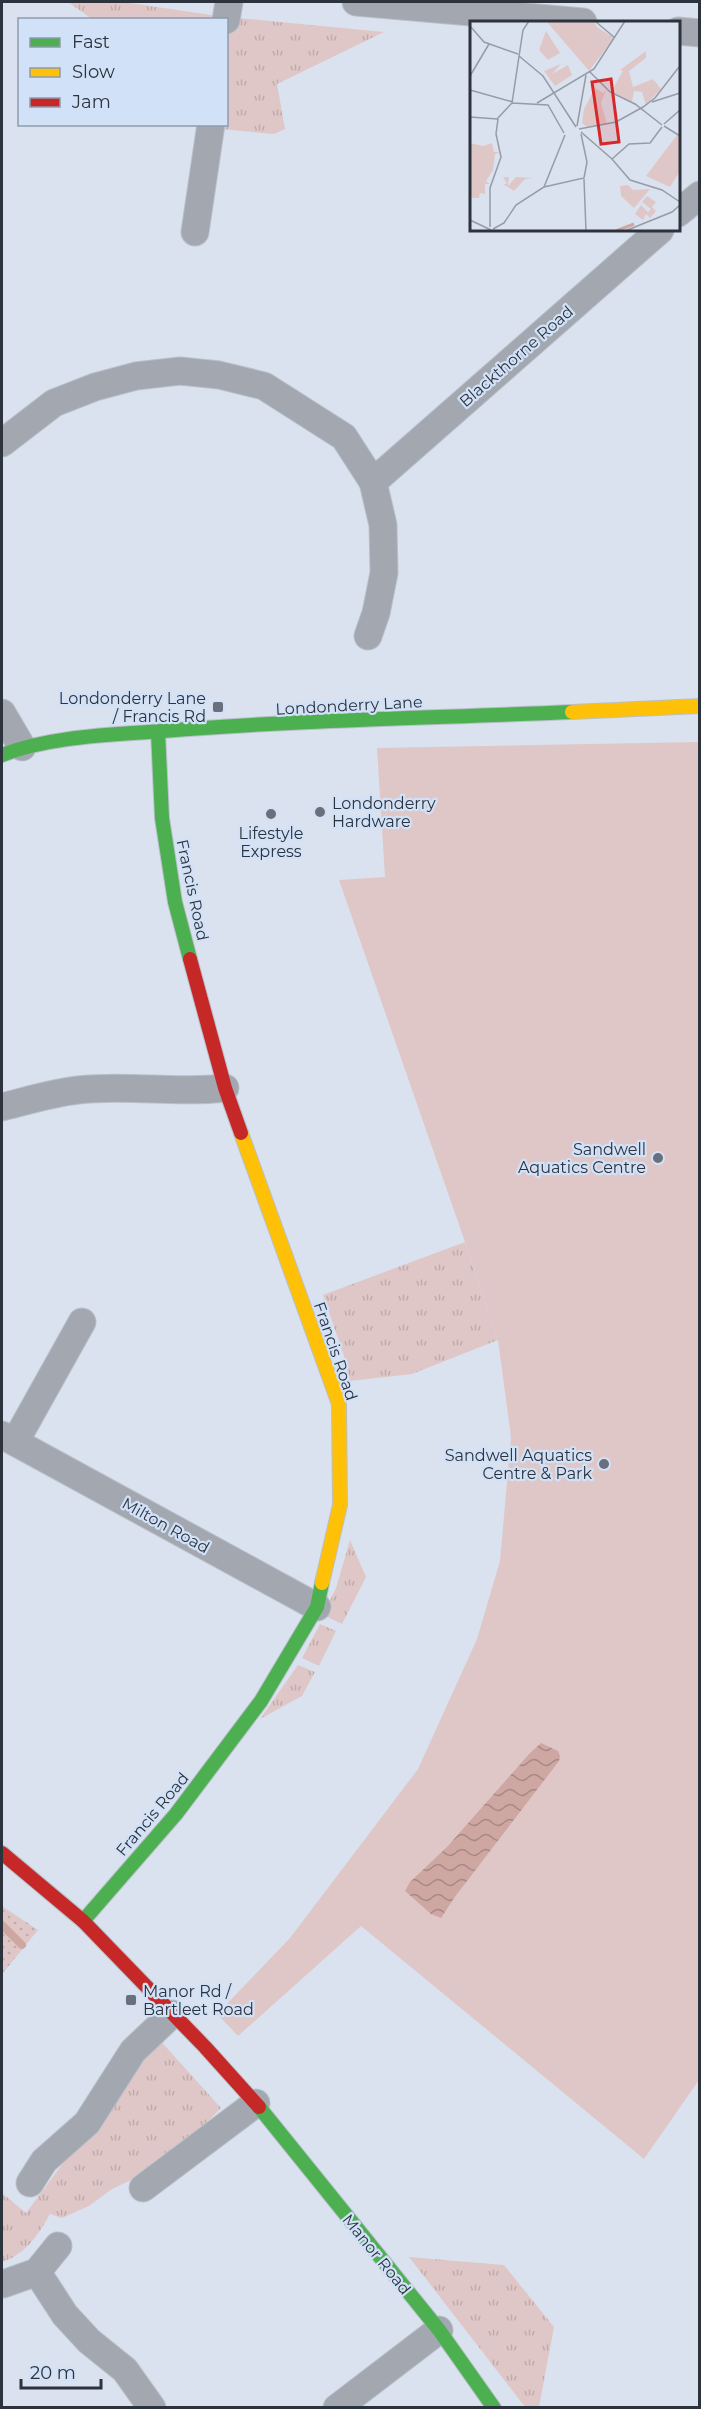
<svg xmlns="http://www.w3.org/2000/svg" width="701" height="2409" font-family="Montserrat,sans-serif">
<style>
.grass{fill:url(#grass-tufts)}
.park{fill:url(#park-dots)}
.pitch{fill:#e0c7c7}
.water{fill:url(#water-waves)}
.lines{fill:none;stroke-linecap:round;stroke-linejoin:round}
.stream{stroke:#cea6a2;stroke-width:8}
.street-casing{stroke:#b9c0ca;stroke-width:29}
.fast-casing{stroke:#b9c0ca;stroke-width:16}
.slow-casing{stroke:#b9c0ca;stroke-width:16}
.jam-casing{stroke:#b9c0ca;stroke-width:16}
.street{stroke:#a2a7b0;stroke-width:27}
.fast{stroke:#4caf50;stroke-width:14}
.slow{stroke:#ffc107;stroke-width:14}
.jam{stroke:#c62828;stroke-width:14}
.poi-dot{fill:#6a707b;stroke:#d1e1f8;stroke-width:2}
.labels{text-anchor:middle;stroke-width:4.5;stroke-linejoin:round;paint-order:stroke}
.street-label{font-size:16px;fill:#2d333c;stroke:#d1e1f8}
.poi-label{font-size:16px;fill:#2d333c;stroke:#d1e1f8;text-anchor:end}
.inset-river{fill:none;stroke:#cea6a2;stroke-width:3}
.inset-road{fill:none;stroke:#959ca7;stroke-width:1.5}
.view{fill:#d62828;fill-opacity:0.15;stroke:#d62828;stroke-width:3}
.inset-edge{fill:none;stroke:#2d333c;stroke-width:3}
</style>
<defs>
<pattern id="grass-tufts" width="24" height="20" patternUnits="userSpaceOnUse" patternTransform="scale(1.5)"><rect width="24" height="20" fill="#e0c7c7"/><path d="M3 7l-1-3M5 7V3M7 7l1-3M15 17l-1-3M17 17v-4M19 17l1-3" fill="none" stroke="#c0abac"/></pattern>
<pattern id="park-dots" width="8" height="8" patternUnits="userSpaceOnUse" patternTransform="scale(1.5)"><rect width="8" height="8" fill="#e0c7c7"/><path d="M2 2h.1M6 6h.1" fill="none" stroke="#c0abac" stroke-width="1.8" stroke-linecap="round"/></pattern>
<pattern id="water-waves" width="16" height="10" patternUnits="userSpaceOnUse" patternTransform="scale(1.5)"><rect width="16" height="10" fill="#cea6a2"/><path d="M0 5q4-4 8 0t8 0" fill="none" stroke="#a88885"/></pattern>
</defs>
<rect width="100%" height="100%" fill="#dae2ef"/>
<g class="grass">
<path d="M68,2H123L218,16L384,32L277,84L285,129L274,134L220,129L221,125L226,124V20L92,19Z"/>
<path d="M465,1242L498,1340L412,1374L350,1381L344,1356L323,1295Z"/>
<path d="M350,1540L366,1577L342,1624L323,1615L336,1588Z"/>
<path d="M320,1624L336,1631L319,1666L302,1658Z"/>
<path d="M298,1665L315,1672L302,1696L260,1719Z"/>
<path d="M157,2037L221,2108L191,2138L175,2146L148,2172L112,2189L89,2206L62,2218L50,2214C39,2234 25,2255 2,2262V2193L26,2213Z"/>
<path d="M409,2257L504,2265L554,2327L539,2407H525Z"/>
</g>
<path class="park" d="M2,1906L38,1930L2,1974Z"/>
<path class="pitch" d="M699,742V2080L644,2159L361,1926L238,2036L217,2014L290,1938L418,1769L477,1639L500,1561L511,1437L498,1340L465,1242L339,880L385,877L377,748Z"/>
<path class="water" d="M541,1743L558,1751L560,1756L559,1761L454,1898L441,1918L431,1914L405,1891L410,1882L447,1847L530,1753Z"/>
<g class="lines">
<path class="stream" d="M2,1925L22,1945"/>
<g class="street-casing">
<g id="street">
<path d="M356,2L583,22"/>
<path d="M226,20L229,2"/>
<path d="M678,31L700,33"/>
<path d="M678,213L700,195"/>
<path d="M195,232L211,124"/>
<path d="M2,443L54,403L95,387L136,376L180,371L219,375L264,386L344,437L373,482L383,525L384,573L376,613L368,636"/>
<path d="M373,482L660,230"/>
<path d="M2,713L22,747"/>
<path d="M2,1107C26,1101 52,1093 78,1090C127,1084 176,1094 225,1088"/>
<path d="M2,1435L317,1607"/>
<path d="M15,1442L82,1322"/>
<path d="M30,2183L44,2161L87,2123L133,2051L172,2014"/>
<path d="M143,2188L256,2103"/>
<path d="M37,2272L65,2315L89,2341L125,2370L152,2408"/>
<path d="M3,2284L37,2272L58,2246"/>
<path d="M337,2408L439,2330"/>
</g>
</g>
<g class="fast-casing">
<g id="fast">
<path d="M158,732L162,818L175,902L190,959"/>
<path d="M2,755C50,736 112,735 163,731C299,720 436,718 572,712"/>
<path d="M83,1921L176,1814L261,1701L317,1607L322,1583"/>
<path d="M259,2107L439,2330L494,2408"/>
</g>
</g>
<g class="slow-casing">
<g id="slow">
<path d="M572,712L700,706"/>
<path d="M241,1133L339,1404L340,1505L322,1583"/>
</g>
</g>
<g class="jam-casing">
<g id="jam">
<path d="M190,959L225,1088L241,1133"/>
<path d="M2,1853L83,1921L205,2047L259,2107"/>
</g>
</g>
<use href="#street" class="street"/>
<use href="#fast" class="fast"/>
<use href="#slow" class="slow"/>
<use href="#jam" class="jam"/>
</g>
<g class="poi-dot">
<rect x="212" y="701" width="12" height="12" rx="3"/>
<circle cx="320" cy="812" r="6"/>
<circle cx="271" cy="814" r="6"/>
<circle cx="658" cy="1158" r="6"/>
<circle cx="604" cy="1464" r="6"/>
<rect x="125" y="1994" width="12" height="12" rx="3"/>
</g>
<g class="labels">
<g class="street-label">
<text transform="translate(516 356) rotate(-41)" y="6">Blackthorne Road</text>
<text transform="translate(349 705) rotate(-3)" y="6">Londonderry Lane</text>
<text transform="translate(193 890) rotate(78)" y="6">Francis Road</text>
<text transform="translate(336 1351) rotate(71)" y="6">Francis Road</text>
<text transform="translate(166 1525) rotate(29)" y="6">Milton Road</text>
<text transform="translate(152 1814) rotate(-50)" y="6">Francis Road</text>
<text transform="translate(377 2254) rotate(51)" y="6">Manor Road</text>
</g>
<g class="poi-label">
<text x="206" y="704">Londonderry Lane<tspan x="206" dy="18">/ Francis Rd</tspan></text>
<text x="332" y="809" text-anchor="start">Londonderry<tspan x="332" dy="18">Hardware</tspan></text>
<text x="271" y="839" text-anchor="middle">Lifestyle<tspan x="271" dy="18">Express</tspan></text>
<text x="646" y="1155">Sandwell<tspan x="646" dy="18">Aquatics Centre</tspan></text>
<text x="592" y="1461">Sandwell Aquatics<tspan x="592" dy="18">Centre &amp; Park</tspan></text>
<text x="143" y="1997" text-anchor="start">Manor Rd /<tspan x="143" dy="18">Bartleet Road</tspan></text>
</g>
</g>
<g transform="translate(470 21)">
<rect width="210" height="210" fill="#dae2ef"/>
<path d="M207,114L210,115V150L200,166L176,155ZM158,164L163,169L180,168L164,187L151,175L150,165Z" fill="#e0c7c7"/>
<path d="M124,0L127,6L144,17L119,50L77,1ZM76,10L90,32L78,39L69,29ZM176,30V37L159,50L163,66L183,58L191,68L176,84L172,71L164,70L162,81L141,71L153,50L150,49ZM91,43L82,53L98,44L102,54L85,65L74,50ZM0,122L13,125L22,122L24,131H30L25,133L23,149L16,160L20,163H15V173L10,172L9,177H0ZM39,156L38,165L46,156L63,157L55,158L44,170L33,163H37L33,156Z" fill="#e0c7c7"/>
<path d="M125,67L133,72L136,69L131,82L137,103L117,106L112,102L114,88ZM177,175L186,181L182,186L186,190L180,197L176,193L173,199L165,193L171,184L178,191L181,188L172,181Z" fill="#e0c7c7"/>
<path class="inset-river" d="M146,210L164,203"/>
<path class="inset-road" d="M125,0L145,17M0,5L14,21L48,33M49,35L73,55L106,106M120,51L140,71L165,83L192,104M0,55L19,23M0,69L43,81M182,81L210,72M42,82L78,84L94,112M67,82L124,48L155,0M0,96L27,98L42,82L53,9L59,0M194,103L210,89M107,105L116,54M194,105L210,115M109,108L146,101L173,86L185,77L209,46M111,111L142,138L160,159L192,169L210,181M142,138L159,123L180,122L192,106M114,158L116,210M74,166L114,157L117,141L111,113M0,199L21,209M20,206V167L31,136L26,113L28,98M23,208L34,202L46,184L74,166L95,114M155,210L202,191L210,184"/>
<path class="view" d="M141,58L149,121L131,123L122,61Z"/>
<rect width="210" height="210" class="inset-edge"/>
</g>
<rect width="701" height="2409" fill="none" stroke="#2d333c" stroke-width="6"/>
<rect x="18" y="18" width="210" height="108" fill="#d1e1f8" stroke="#8f9bad" stroke-width="1.5"/>
<rect x="30" y="38" width="30" height="9" fill="#4caf50" stroke="#8f9bad" stroke-width="1.5"/>
<text x="72" y="48" font-size="18" fill="#2d333c">Fast</text>
<rect x="30" y="68" width="30" height="9" fill="#ffc107" stroke="#8f9bad" stroke-width="1.5"/>
<text x="72" y="78" font-size="18" fill="#2d333c">Slow</text>
<rect x="30" y="98" width="30" height="9" fill="#c62828" stroke="#8f9bad" stroke-width="1.5"/>
<text x="72" y="108" font-size="18" fill="#2d333c">Jam</text>
<path d="M21 2379v9h80v-9" fill="none" stroke="#2d333c" stroke-width="3"/>
<text x="30" y="2379" font-size="18" fill="#2d333c" stroke="#d1e1f8" stroke-width="4.5" paint-order="stroke">20 m</text>
</svg>
